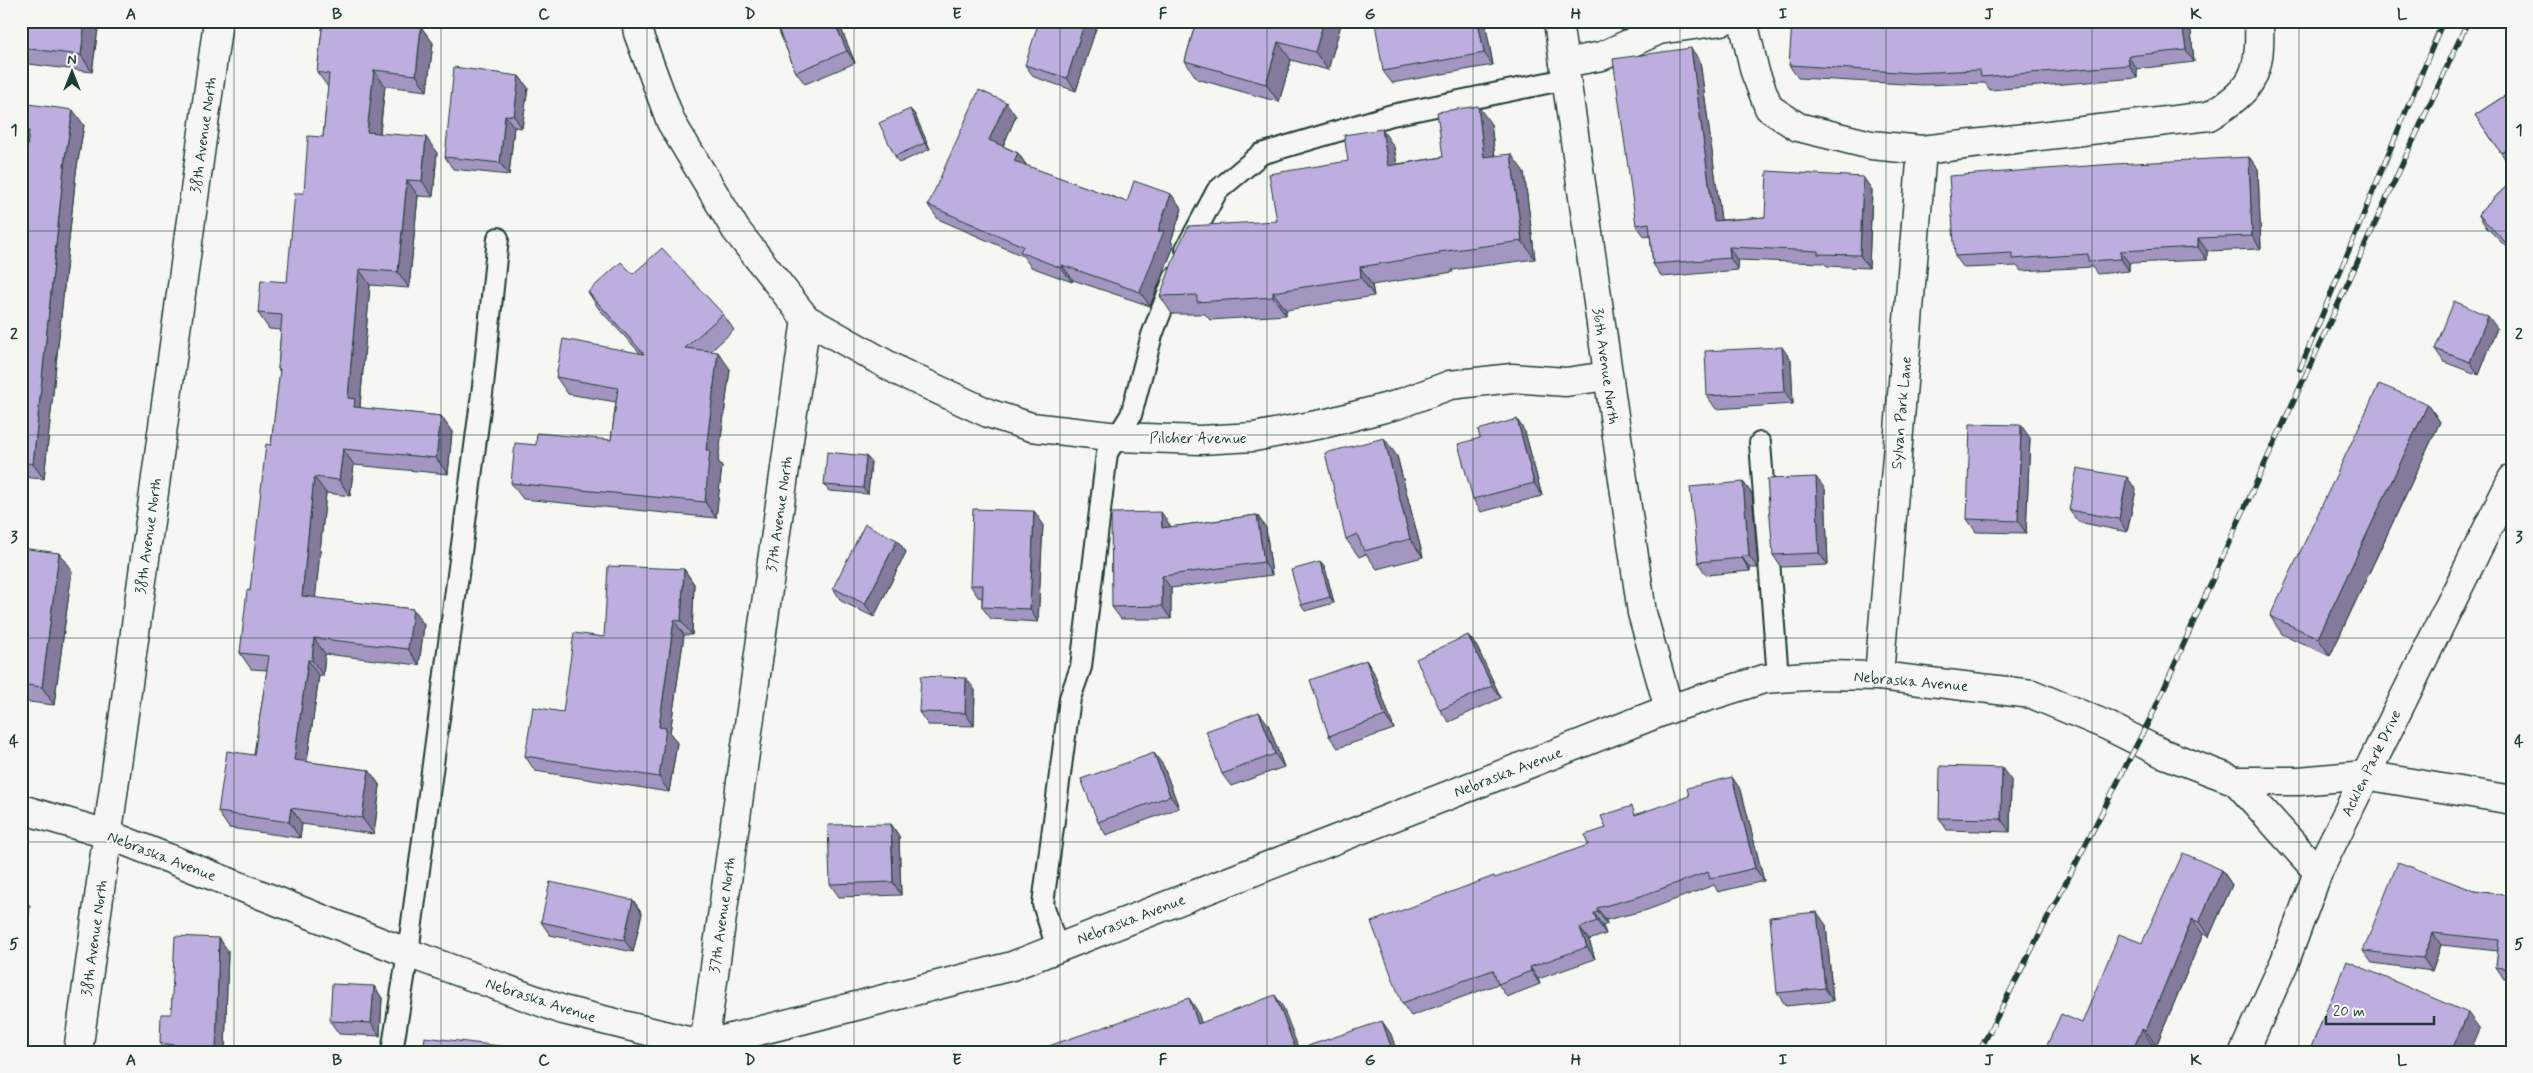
<svg xmlns="http://www.w3.org/2000/svg" width="2533" height="1073" font-family="Mynerve,sans-serif">
<style>
.lines{fill:none;stroke-linecap:round;stroke-linejoin:round}
.service-casing{stroke:#1f3d34;stroke-width:24}
.minor-casing{stroke:#1f3d34;stroke-width:31}
.service{stroke:#f6f6f2;stroke-width:20}
.minor{stroke:#f6f6f2;stroke-width:28}
.rail-casing{stroke:#1f3d34;stroke-width:5.5}
.rail{stroke:#f6f6f2;stroke-width:4;stroke-dasharray:11;stroke-linecap:butt}
.wall{fill:#a396c0;stroke:#1f3d34}
.shaded-wall{fill:#847a9c;stroke:#1f3d34}
.building{fill:#bdaedf;stroke:#1f3d34}
.grid{fill:none;stroke:#1f3d34;stroke-width:1;stroke-opacity:0.55}
.labels{text-anchor:middle;stroke-width:4;stroke-linejoin:round;paint-order:stroke}
.street-label{font-size:15px;fill:#1f3d34;stroke:#f6f6f2}
.neatline{fill:none;stroke:#1f3d34;stroke-width:2}
.grid-label{font-size:16px;text-anchor:middle;font-weight:bold;fill:#1f3d34}
</style>
<rect width="100%" height="100%" fill="#f6f6f2"/>
<filter id="ink" filterUnits="userSpaceOnUse"><feTurbulence type="fractalNoise" baseFrequency=".02" numOctaves="2"/><feDisplacementMap in="SourceGraphic" scale="10" xChannelSelector="R" yChannelSelector="G"/><feConvolveMatrix kernelMatrix="1 2 1 2 8 2 1 2 1" color-interpolation-filters="sRGB"/></filter>
<g filter="url(#ink)">
<g class="lines">
<g class="service-casing">
<g id="service">
<path d="M1186,249L1217,191L1261,154L1392,115L1566,79"/>
<path d="M1760,443L1778,678"/>
<path d="M1057,948L1043,904L1070,698L1081,667L1107,453L1131,415L1152,335L1174,278"/>
<path d="M392,1052L408,953L483,386L498,238"/>
</g>
</g>
<g class="minor-casing">
<g id="minor">
<path d="M636,21L638,33L671,122L736,230L806,319L900,372L988,413L1031,427L1118,437L1200,440L1254,437L1327,423L1396,405L1450,385L1512,378L1566,382L1607,376"/>
<path d="M1558,21L1642,613L1669,709"/>
<path d="M1743,21L1755,72L1769,108L1798,127L1871,145L1922,150L2209,116C2254,89 2261,74 2259,21"/>
<path d="M1564,63L1602,56L1659,30L1722,21"/>
<path d="M1879,676L1922,150"/>
<path d="M2236,781L2318,872"/>
<path d="M21,809L107,834L408,953L563,1010L704,1045L1012,966L1669,709L1764,679L1823,675L1879,676L2032,694L2106,725L2162,753L2236,781H2299L2365,775L2512,800"/>
<path d="M78,1052L218,21"/>
<path d="M703,1052L806,319"/>
<path d="M2244,1052L2285,961L2318,872L2512,479"/>
</g>
</g>
<use href="#service" class="service"/>
<use href="#minor" class="minor"/>
<g class="rail-casing">
<g id="rail">
<path d="M2300,369L2443,21"/>
<path d="M1979,1052L2153,713L2235,529L2468,21"/>
</g>
</g>
<use href="#rail" class="rail"/>
</g>
<g class="wall">
<path d="M21,21H99L92,72L21,63Z"/>
<path d="M323,21H414L413,26L421,27L433,43L427,91L385,86L380,133L437,153L433,197L418,196L409,288L370,285L360,406L361,408L441,416L452,432L448,474L354,465L350,496L326,493L315,598L413,609L424,625L419,665L325,654L323,676H319L307,762L369,770L380,786L374,834L302,824L300,838L229,828L218,812L254,755L267,670L251,669L240,653L250,591L271,445L280,372L278,369L281,330L269,329L258,313L287,282L304,193L323,137L328,87L317,72Z"/>
<path d="M775,21H838L855,63L805,84L796,72Z"/>
<path d="M1196,21H1342L1328,70L1291,60L1279,102L1197,79L1185,61Z"/>
<path d="M1485,21L1493,65L1392,83L1383,71Z"/>
<path d="M2190,21L2194,62L2137,69V78L1990,90L1985,83L1922,85L1798,78L1789,65Z"/>
<path d="M1098,22L1076,91L1034,77L1025,65Z"/>
<path d="M1700,61L1721,220L1765,217L1863,177L1872,190L1869,268L1827,266L1824,263L1737,260L1738,270L1662,277L1653,264L1650,236L1645,237L1636,225Z"/>
<path d="M519,76L528,88L522,128L514,127L509,175L453,169L445,157Z"/>
<path d="M2512,91V165L2510,166L2475,115Z"/>
<path d="M21,103L84,125L76,173L44,479L21,477V196L27,145L21,137Z"/>
<path d="M910,109L915,115L930,149L899,163L895,156Z"/>
<path d="M1016,116L1003,146L1018,153L1027,166L1127,202L1171,194L1182,209L1171,241L1174,246L1150,306L1073,280L1072,282L1031,267L1023,256L938,219L928,205Z"/>
<path d="M1491,124L1495,156L1524,172L1535,259L1452,270L1453,272L1372,285L1374,296L1286,310V315L1210,320L1205,314H1172L1160,296L1277,221L1348,161L1394,147L1397,164L1443,157Z"/>
<path d="M2249,157L2258,169L2261,249L2207,251V260L2129,263V271L2097,274L2092,267L2021,271L2017,266L1964,268L1955,256Z"/>
<path d="M2512,181V253L2486,227L2478,214Z"/>
<path d="M633,274L723,314L734,330L711,351L730,369L718,461L722,466L716,518L523,499L511,483L536,445L611,440L616,402L568,394L556,377L640,353L599,309L588,292Z"/>
<path d="M2497,328L2479,375L2444,362L2435,349Z"/>
<path d="M1791,360L1793,404L1716,409L1707,396Z"/>
<path d="M2428,404L2440,422L2330,656L2282,634L2270,616Z"/>
<path d="M1525,432L1542,496L1481,512L1473,499Z"/>
<path d="M2030,438L2026,533L1976,532L1967,519Z"/>
<path d="M866,456L871,462L868,494L829,491L824,485Z"/>
<path d="M1397,456L1423,557L1377,569L1366,554L1359,557L1346,539Z"/>
<path d="M2127,477L2136,490L2127,532L2078,522L2069,510Z"/>
<path d="M1743,482L1752,494L1758,568H1750V571L1706,575L1698,562Z"/>
<path d="M1825,489L1828,565L1781,567L1773,555Z"/>
<path d="M1034,511L1043,524L1038,622L991,619L982,607V598L978,597L970,585Z"/>
<path d="M1257,515L1266,528L1272,575L1171,588V619H1121L1112,607L1170,525V527Z"/>
<path d="M897,540L906,552L874,617L841,601L833,588Z"/>
<path d="M21,548L72,571L54,705L21,701Z"/>
<path d="M1320,562L1325,568L1334,603L1305,611L1301,605Z"/>
<path d="M684,569L694,584L692,635H684L670,733L677,743L669,792L535,771L525,756L563,712L604,637Z"/>
<path d="M1468,635L1477,647L1501,698L1449,722L1440,710Z"/>
<path d="M1366,660L1374,673L1394,729L1338,748L1329,736Z"/>
<path d="M975,690L974,726L928,725L919,712Z"/>
<path d="M1268,724L1284,767L1231,786L1222,774Z"/>
<path d="M1163,765L1179,808L1106,835L1098,822Z"/>
<path d="M2011,780L2010,832L1947,830L1939,818Z"/>
<path d="M1741,790L1764,881L1718,892L1714,885L1647,910L1606,920L1607,924L1603,926L1606,934L1589,940L1595,959L1538,979L1540,984L1507,997L1498,984L1411,1016L1402,1003L1588,845L1606,828L1637,814Z"/>
<path d="M891,824L899,836L901,895L839,897L830,884Z"/>
<path d="M2222,870L2232,885L2209,937L2203,934L2156,1046L2152,1044L2148,1052H2044L2082,1023L2142,943Z"/>
<path d="M2475,891L2512,896V980L2504,979L2496,967L2498,951L2441,945L2432,971L2372,963L2363,951Z"/>
<path d="M633,900L642,913L633,952L550,935L541,922Z"/>
<path d="M1826,925L1833,1001L1786,1006L1777,993Z"/>
<path d="M219,938L228,951L225,1052H166L160,1043L171,1014Z"/>
<path d="M374,986L382,998L380,1036L339,1034L330,1021Z"/>
</g>
<g class="shaded-wall">
<path d="M85,21H99L92,72L81,55Z"/>
<path d="M401,21H414L411,41L400,25Z"/>
<path d="M834,21H838L855,63L847,51Z"/>
<path d="M1085,21L1098,22L1076,91L1067,78Z"/>
<path d="M1324,21H1342L1328,70L1315,52Z"/>
<path d="M1478,21H1485L1493,65L1484,53Z"/>
<path d="M2182,21H2190L2194,62L2186,50Z"/>
<path d="M421,27L433,43L427,91L416,75Z"/>
<path d="M1278,42L1291,60L1279,102L1266,84Z"/>
<path d="M1691,48L1700,61L1723,234L1714,221Z"/>
<path d="M2128,56L2137,69V78L2129,65Z"/>
<path d="M374,70L385,86L378,148L367,132Z"/>
<path d="M519,76L528,88L522,128L514,116Z"/>
<path d="M1006,102L1016,116L999,155L989,140Z"/>
<path d="M1478,106L1491,124L1497,175L1484,157Z"/>
<path d="M910,109L915,115L930,149L925,143Z"/>
<path d="M73,110L84,125L76,173L44,479L33,464L65,158Z"/>
<path d="M505,115L514,127L509,175L500,163Z"/>
<path d="M1382,129L1394,147L1400,184L1388,166Z"/>
<path d="M426,137L437,153L433,197L422,181Z"/>
<path d="M1018,153L1028,168L1014,161Z"/>
<path d="M1511,154L1524,172L1535,259L1522,241Z"/>
<path d="M2249,157L2258,169L2261,249L2252,236Z"/>
<path d="M1863,177L1872,190L1869,268L1860,255Z"/>
<path d="M407,180L418,196L409,288L398,272Z"/>
<path d="M1171,194L1182,209L1171,241L1174,246L1150,306L1140,292L1158,231Z"/>
<path d="M2198,238L2207,251V260L2198,247Z"/>
<path d="M1729,247L1737,260L1738,270L1730,258Z"/>
<path d="M2120,251L2129,263V271L2121,259Z"/>
<path d="M1062,265L1073,280L1072,282L1061,268Z"/>
<path d="M1360,267L1372,285L1374,296L1361,278Z"/>
<path d="M359,269L370,285L360,406L366,415L365,423L348,398Z"/>
<path d="M1273,292L1286,310V315L1273,297Z"/>
<path d="M2488,316L2497,328L2479,375L2470,362Z"/>
<path d="M1782,347L1791,360L1793,404L1785,392Z"/>
<path d="M718,352L730,369L718,461L722,466L716,518L705,502L706,450Z"/>
<path d="M2428,404L2440,422L2330,656L2318,638Z"/>
<path d="M441,416L452,432L448,474L436,458Z"/>
<path d="M1517,419L1525,432L1542,496L1534,483Z"/>
<path d="M2021,425L2030,438L2026,533L2018,521Z"/>
<path d="M1384,438L1397,456L1423,557L1410,539Z"/>
<path d="M343,449L354,465L350,496L339,480Z"/>
<path d="M866,456L871,462L868,494L863,488Z"/>
<path d="M314,477L326,493L314,612L302,596Z"/>
<path d="M1816,477L1825,489L1828,565L1819,553Z"/>
<path d="M2127,477L2136,490L2127,532L2119,519Z"/>
<path d="M1743,482L1752,494L1758,568L1749,556Z"/>
<path d="M1034,511L1043,524L1038,622L1030,609Z"/>
<path d="M1161,512L1170,525V540L1162,528Z"/>
<path d="M1257,515L1266,528L1272,575L1264,562Z"/>
<path d="M897,540L906,552L874,617L865,604Z"/>
<path d="M59,553L72,571L54,705L42,687Z"/>
<path d="M1741,556L1750,568V571L1742,558Z"/>
<path d="M1320,562L1325,568L1334,603L1330,597Z"/>
<path d="M684,569L694,584L692,635L681,621Z"/>
<path d="M1162,576L1171,588V619L1162,606Z"/>
<path d="M413,609L424,625L419,665L408,649Z"/>
<path d="M674,620L684,635L670,733L677,743L669,792L659,777V727Z"/>
<path d="M1468,635L1477,647L1501,698L1492,686Z"/>
<path d="M314,638L325,654L323,676L312,660Z"/>
<path d="M308,660L319,676L305,776L294,760Z"/>
<path d="M1366,660L1374,673L1394,729L1385,716Z"/>
<path d="M966,678L975,690L974,726L965,713Z"/>
<path d="M1259,712L1268,724L1284,767L1275,754Z"/>
<path d="M1154,753L1163,765L1179,808L1170,796Z"/>
<path d="M2002,768L2011,780L2010,832L2001,819Z"/>
<path d="M369,770L380,786L374,834L362,818Z"/>
<path d="M1732,777L1741,790L1764,881L1755,868Z"/>
<path d="M291,808L302,824L300,838L289,822Z"/>
<path d="M891,824L899,836L901,895L893,882Z"/>
<path d="M2222,870L2232,885L2209,937L2199,922Z"/>
<path d="M21,893L30,906L21,972Z"/>
<path d="M633,900L642,913L633,952L624,940Z"/>
<path d="M1597,908L1606,920L1607,924L1598,912Z"/>
<path d="M1817,912L1826,925L1833,1001L1825,988Z"/>
<path d="M1594,913L1603,926L1606,934L1597,921Z"/>
<path d="M2192,919L2203,934L2156,1046L2146,1031Z"/>
<path d="M1580,928L1589,940L1595,959L1587,947Z"/>
<path d="M2433,933L2441,945L2432,971L2423,958Z"/>
<path d="M219,938L228,951L225,1052H216Z"/>
<path d="M1530,967L1538,979L1540,984L1531,971Z"/>
<path d="M374,986L382,998L380,1036L371,1023Z"/>
<path d="M1275,995L1283,1007L1300,1052L1296,1050Z"/>
<path d="M1189,998L1197,1010L1206,1036L1198,1024Z"/>
<path d="M2468,1013L2480,1029L2470,1052H2451Z"/>
<path d="M1382,1021L1391,1034L1397,1052H1393Z"/>
<path d="M2142,1029L2152,1044L2148,1052H2132Z"/>
<path d="M508,1047L511,1052H507Z"/>
</g>
<g class="building">
<path d="M21,21H85L81,55L21,48Z"/>
<path d="M323,21H401L400,25L421,27L416,75L374,70L367,132L426,137L422,181L407,180L398,272L359,269L348,398L355,399L354,407L441,416L436,458L343,449L339,480L314,477L302,596L413,609L408,649L314,638L312,660H308L294,760L369,770L362,818L291,808L289,822L218,812L227,751L254,755L269,656L240,653L247,590L250,591L266,444L271,445L280,369H278L282,315L258,313L261,280L287,282L295,193H304L308,136L323,137L329,74L317,72Z"/>
<path d="M775,21H834L847,51L796,72Z"/>
<path d="M1039,21H1085L1067,78L1025,65Z"/>
<path d="M1196,21H1324L1315,52L1278,42L1266,84L1185,61Z"/>
<path d="M1385,21H1478L1484,53L1383,71L1375,23Z"/>
<path d="M1792,21H2182L2186,50L2128,56L2129,65L1981,77L1980,70L1913,73L1789,65Z"/>
<path d="M1691,48L1714,221L1765,217L1767,171L1863,177L1860,255L1818,254V251L1729,247L1730,258L1653,264L1649,223L1636,225L1613,59Z"/>
<path d="M454,67L519,76L514,116L505,115L500,163L445,157Z"/>
<path d="M979,90L1006,102L989,140L1018,153L1014,161L1127,202L1134,181L1171,194L1158,231H1164L1140,292L1062,265L1061,268L1020,252L1023,246L928,205Z"/>
<path d="M2512,91V146L2501,153L2475,115Z"/>
<path d="M21,103L73,110L65,158L33,464L21,462V196L29,131L21,130Z"/>
<path d="M1478,106L1484,157L1511,154L1522,241L1439,252L1440,254L1360,267L1361,278L1273,292V297L1197,302V295L1160,296L1178,247L1189,226L1277,221L1269,174L1348,161L1344,135L1382,129L1388,166L1443,157L1437,112Z"/>
<path d="M910,109L925,143L895,156L879,123Z"/>
<path d="M2249,157L2252,236L2198,238V247L2120,251L2121,259L2088,261V254L2012,259V253L1955,256L1949,176L2115,164Z"/>
<path d="M2512,181V247L2511,248L2478,214Z"/>
<path d="M662,248L723,314L685,348L718,352L706,450H710L705,502L511,483L515,443L536,445L537,433L611,440L618,388L556,377L563,339L644,354L588,292L621,262L633,274Z"/>
<path d="M2454,301L2488,316L2470,362L2435,349Z"/>
<path d="M1782,347L1785,392L1707,396L1705,351Z"/>
<path d="M2379,384L2428,404L2318,638L2270,616Z"/>
<path d="M1517,419L1534,483L1473,499L1458,444L1480,438L1478,430Z"/>
<path d="M1970,424L2021,425L2018,521L1967,519Z"/>
<path d="M1384,438L1410,539L1364,551L1357,534L1346,539L1325,453Z"/>
<path d="M827,452L866,456L863,488L824,485Z"/>
<path d="M2077,468L2127,477L2119,519L2069,510Z"/>
<path d="M1816,477L1819,553L1773,555L1767,479Z"/>
<path d="M1743,482L1749,556H1741L1742,558L1698,562L1690,487Z"/>
<path d="M973,509L1034,511L1030,609L982,607L983,585H970Z"/>
<path d="M1161,512L1162,528L1257,515L1264,562L1162,576V606L1112,607L1111,513Z"/>
<path d="M865,524L897,540L865,604L833,588Z"/>
<path d="M21,548L59,553L42,687L21,684Z"/>
<path d="M1320,562L1330,597L1301,605L1291,570Z"/>
<path d="M608,566L684,569L681,621L674,620L659,727L666,728L659,777L525,756L533,707L563,712L574,633L604,637Z"/>
<path d="M1468,635L1492,686L1440,710L1416,659Z"/>
<path d="M1366,660L1385,716L1329,736L1310,680Z"/>
<path d="M921,676L966,678L965,713L919,712Z"/>
<path d="M1259,712L1275,754L1222,774L1206,731Z"/>
<path d="M1154,753L1170,796L1098,822L1081,779Z"/>
<path d="M1940,766L2002,768L2001,819L1939,818Z"/>
<path d="M1732,777L1755,868L1710,879L1708,872L1638,897L1597,908L1598,912L1594,913L1597,921L1580,928L1587,947L1530,967L1531,971L1498,984L1493,970L1402,1003L1371,922L1494,876L1495,878L1588,845L1585,835L1606,828L1601,816L1632,806L1635,815L1689,796L1687,788Z"/>
<path d="M891,824L893,882L830,884L828,825Z"/>
<path d="M2183,853L2222,870L2199,922L2192,919L2146,1031L2142,1029L2132,1052H2044L2061,1014L2082,1023L2119,934L2142,943Z"/>
<path d="M2398,862L2475,891L2512,896V969L2496,967L2499,940L2433,933L2423,958L2363,951Z"/>
<path d="M550,882L633,900L624,940L541,922Z"/>
<path d="M1817,912L1825,988L1777,993L1770,917Z"/>
<path d="M175,936L219,938L216,1052H188L189,1047L160,1043L161,1014H171Z"/>
<path d="M2347,961L2468,1013L2451,1052H2309Z"/>
<path d="M332,984L374,986L371,1023L330,1021Z"/>
<path d="M1275,995L1296,1050L1382,1021L1393,1052H1031L1189,998L1198,1024Z"/>
<path d="M425,1037L508,1047L507,1052H423Z"/>
</g>
</g>
<path class="grid" d="M234,21V1052M441,21V1052M647,21V1052M854,21V1052M1060,21V1052M1267,21V1052M1473,21V1052M1680,21V1052M1886,21V1052M2092,21V1052M2299,21V1052M21,231H2512M21,435H2512M21,638H2512M21,842H2512"/>
<g class="labels">
<g class="street-label">
<text transform="translate(203 135) rotate(-82)" y="5">38th Avenue North</text>
<text transform="translate(1606 366) rotate(82)" y="5">36th Avenue North</text>
<text transform="translate(1901 413) rotate(-85)" y="5">Sylvan Park Lane</text>
<text x="1198" y="443">Pilcher Avenue</text>
<text transform="translate(779 514) rotate(-82)" y="5">37th Avenue North</text>
<text transform="translate(148 536) rotate(-82)" y="5">38th Avenue North</text>
<text transform="translate(1911 681) rotate(5)" y="5">Nebraska Avenue</text>
<text transform="translate(2371 763) rotate(-64)" y="5">Acklen Park Drive</text>
<text transform="translate(1508 772) rotate(-21)" y="5">Nebraska Avenue</text>
<text transform="translate(162 856) rotate(21)" y="5">Nebraska Avenue</text>
<text transform="translate(722 915) rotate(-82)" y="5">37th Avenue North</text>
<text transform="translate(1131 919) rotate(-21)" y="5">Nebraska Avenue</text>
<text transform="translate(94 938) rotate(-82)" y="5">38th Avenue North</text>
<text transform="translate(541 1000) rotate(18)" y="5">Nebraska Avenue</text>
</g>
</g>
<rect width="2533" height="1073" fill="none" stroke="#f6f6f2" stroke-width="55"/>
<g transform="translate(72 72)" stroke="#f6f6f2" stroke-width="4" paint-order="stroke">
<path d="M0-4L9 19L0 12L-9 19Z" fill="#1f3d34"/>
<text y="-8" font-size="14" font-weight="bold" text-anchor="middle" fill="#1f3d34">N</text>
</g>
<path d="M2326 1016v8h108v-8" fill="none" stroke="#1f3d34" stroke-width="2.5"/>
<text x="2333" y="1016" font-size="15" fill="#1f3d34" stroke="#f6f6f2" stroke-width="4" paint-order="stroke">20 m</text>
<rect x="28" y="28" width="2478" height="1018" class="neatline"/>
<g class="grid-label">
<text x="131" y="19">A</text>
<text x="337" y="19">B</text>
<text x="544" y="19">C</text>
<text x="750" y="19">D</text>
<text x="957" y="19">E</text>
<text x="1163" y="19">F</text>
<text x="1370" y="19">G</text>
<text x="1576" y="19">H</text>
<text x="1783" y="19">I</text>
<text x="1989" y="19">J</text>
<text x="2196" y="19">K</text>
<text x="2402" y="19">L</text>
<text x="14" y="135">1</text>
<text x="2519" y="135">1</text>
<text x="14" y="339">2</text>
<text x="2519" y="339">2</text>
<text x="14" y="542">3</text>
<text x="2519" y="542">3</text>
<text x="14" y="746">4</text>
<text x="2519" y="746">4</text>
<text x="14" y="949">5</text>
<text x="2519" y="949">5</text>
<text x="131" y="1065">A</text>
<text x="337" y="1065">B</text>
<text x="544" y="1065">C</text>
<text x="750" y="1065">D</text>
<text x="957" y="1065">E</text>
<text x="1163" y="1065">F</text>
<text x="1370" y="1065">G</text>
<text x="1576" y="1065">H</text>
<text x="1783" y="1065">I</text>
<text x="1989" y="1065">J</text>
<text x="2196" y="1065">K</text>
<text x="2402" y="1065">L</text>
</g>
</svg>
